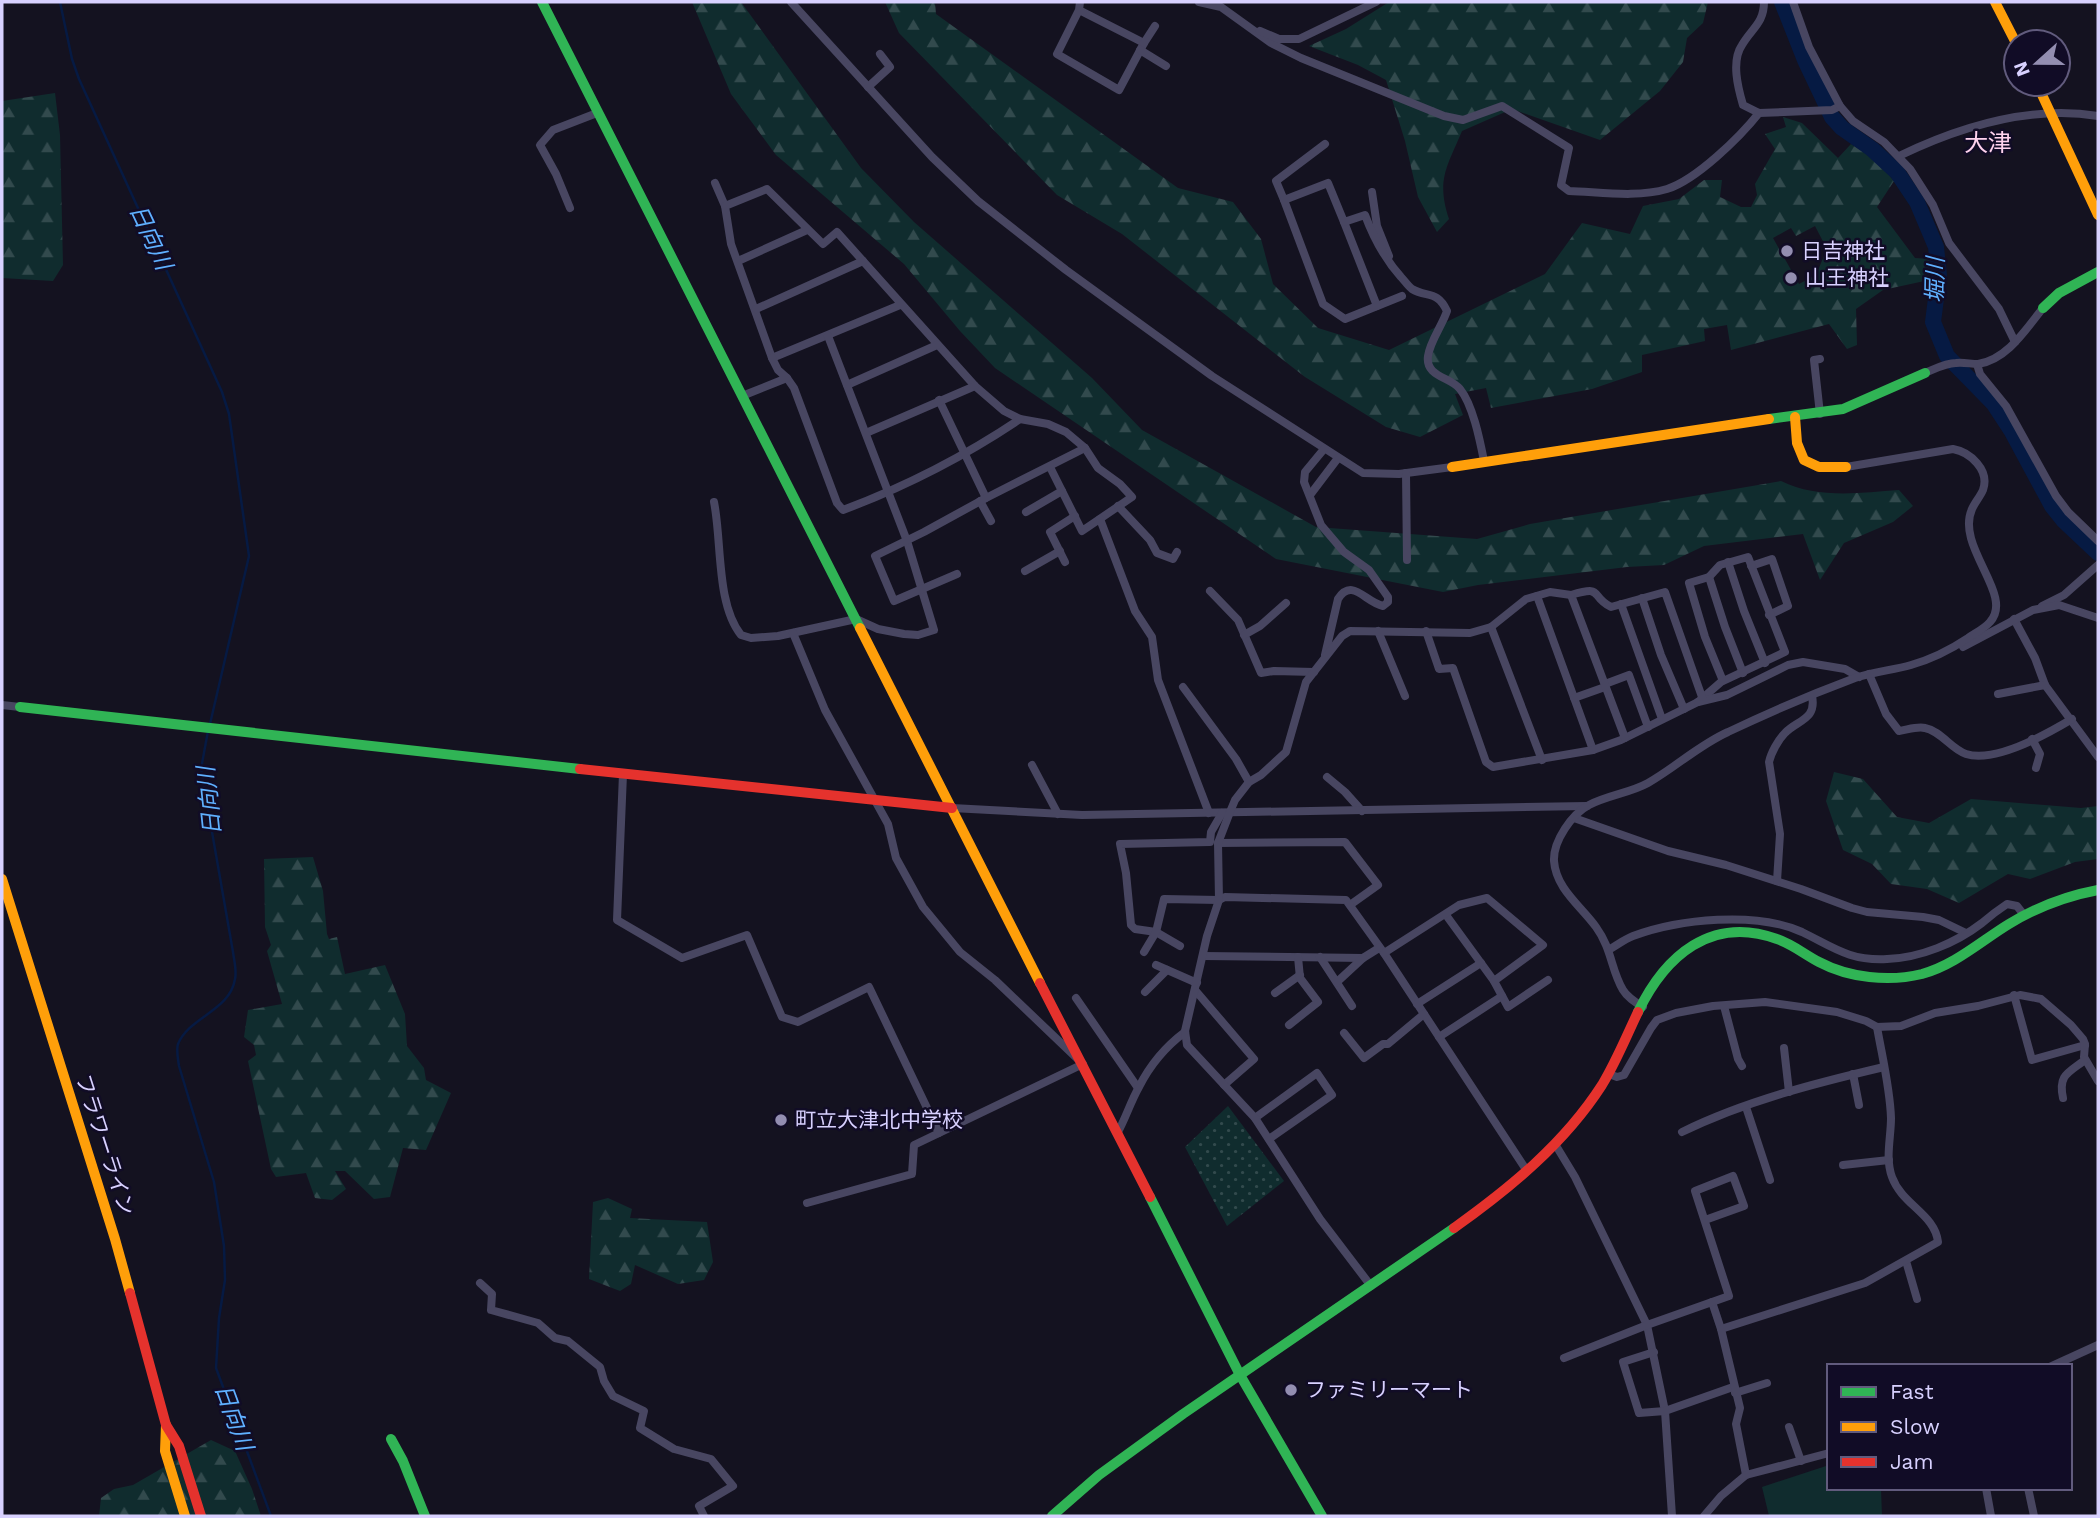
<svg xmlns="http://www.w3.org/2000/svg" width="2100" height="1518" font-family="'Work Sans','Noto Sans JP',sans-serif">
<style>
.grass{fill:url(#grass-dots)}
.forest{fill:url(#forest-firs);fill-rule:evenodd}
.green{fill:#102c2e}
.lines{fill:none;stroke-linecap:round;stroke-linejoin:round}
.stream{stroke:#061a43;stroke-width:2.5}
.river{stroke:#061a43;stroke-width:16}
.street{stroke:#484661;stroke-width:8}
.fast{stroke:#30b455;stroke-width:10}
.slow{stroke:#ff9f0a;stroke-width:10}
.jam{stroke:#e5322d;stroke-width:10}
.poi-dot{fill:#938eb1;stroke:#110c26;stroke-width:2.5}
.labels{text-anchor:middle;stroke-width:5;stroke-linejoin:round;paint-order:stroke}
.poi-label{font-size:21px;fill:#d8d1ff;stroke:#110c26;text-anchor:start}
.street-label{font-size:21px;fill:#d8d1ff;stroke:#110c26}
.water-label{font-size:23px;font-style:italic;fill:#5fb0ff;stroke:#110c26}
.quarter-label{font-size:24px;fill:#ffd3ee;stroke:#110c26}
</style>
<defs>
<pattern id="grass-dots" width="8" height="8" patternUnits="userSpaceOnUse" patternTransform="scale(1.75)"><rect width="8" height="8" fill="#102c2e"/><path d="M2 2h.1M6 6h.1" fill="none" stroke="#324a4d" stroke-width="1.8" stroke-linecap="round"/></pattern>
<pattern id="forest-firs" width="22" height="20" patternUnits="userSpaceOnUse" patternTransform="scale(1.75)"><rect width="22" height="20" fill="#102c2e"/><path d="M5 1l3.5 6h-7zM16 11l3.5 6h-7z" fill="#324a4d"/></pattern>
</defs>
<rect width="100%" height="100%" fill="#141220"/>
<path class="grass" d="M1228,1106L1284,1181L1227,1226L1185,1147Z"/>
<g class="forest">
<path d="M692,2H741L861,168L914,222L1092,378L1142,430L1316,527L1477,539L1530,524L1781,481C1817,499 1859,493 1899,490L1913,506L1893,522L1844,543L1820,580L1803,534L1704,546L1664,565L1627,567L1478,585L1443,592L1276,559L995,368L960,331L904,264L776,155L731,94Z"/>
<path d="M885,2H935L936,14L1178,188L1233,202L1261,239L1273,284L1318,328L1389,350L1545,274L1582,223L1630,234L1643,206L1679,199L1704,180H1722L1720,197L1741,207H1751L1757,195L1755,184L1775,149L1765,134L1786,127L1783,117L1802,123L1838,158L1851,144L1875,159L1894,181L1877,207L1915,258L1930,259L1929,280L1883,290L1856,309L1857,345L1847,349L1829,324L1731,350L1727,325L1704,329L1705,341L1642,355V372L1592,389L1491,408L1486,388L1455,394L1463,415L1420,437L1386,427L1305,377L1122,234L1057,195L899,33ZM1815,226L1827,249L1816,275L1799,284L1773,238L1791,228L1796,236Z"/>
<path d="M1389,2H1708L1703,23L1687,38L1683,62L1660,91L1600,140L1512,109L1462,131C1447,167 1436,180 1449,219L1437,232L1418,197L1405,141L1386,80L1358,65L1309,46L1346,29Z"/>
<path d="M55,93L60,135L63,265L53,281L2,278V101Z"/>
<path d="M1834,772L1863,779L1897,817L1929,823L1971,799L2081,808L2098,806V859L2075,862L2030,879L2008,874L1959,903L1927,889L1891,884L1872,864L1843,850L1826,801Z"/>
<path d="M313,857L323,891L327,934L329,939L337,937L345,974L385,965L405,1014L407,1046L424,1068L426,1080L451,1093L426,1150L403,1148L390,1197L374,1199L345,1171H335L346,1189L332,1200L315,1198L306,1173L276,1177L271,1169L248,1061L256,1055L254,1045L244,1037L248,1010L282,1004L267,951L271,945L265,927L264,859Z"/>
<path d="M608,1198L632,1209L630,1218L707,1222L713,1262L704,1280L678,1284L635,1265L631,1284L620,1291L589,1279L593,1202Z"/>
<path d="M211,1440L235,1451L252,1489L261,1516H99L101,1498L114,1489L133,1485Z"/>
</g>
<path class="green" d="M1829,1465V1488H1881L1882,1516H1769L1762,1487Z"/>
<g class="lines">
<g class="stream">
<path d="M60,2L72,59L79,79L222,392L229,414L249,556L210,724"/>
<path d="M208,731L201,769L233,952C234,960 237,971 235,979C230,1011 189,1017 178,1044C176,1050 178,1059 179,1066L214,1182L224,1246L225,1280L219,1318L216,1368L271,1516"/>
</g>
<path class="river" d="M1782,2L1805,60L1832,117L1842,128L1872,149L1897,172L1917,202L1936,247L1939,275L1933,322L1947,356L1994,404L2011,430L2052,506L2064,521L2098,553"/>
<g class="street">
<path d="M791,2L932,157L978,201L1066,270L1212,376L1363,473L1399,474L1452,467"/>
<path d="M1199,2L1221,7L1271,43L1301,58L1444,116L1463,120L1502,106L1569,148L1561,185L1569,191C1600,192 1637,198 1667,189C1696,180 1740,137 1759,113"/>
<path d="M1764,2C1764,23 1752,28 1742,45C1731,61 1738,88 1743,105L1759,113L1832,110L1840,106"/>
<path d="M1793,2L1809,47L1840,106L1853,121L1884,142L1910,169L1933,205L1949,243L1999,309L2015,342"/>
<path d="M1079,10L1144,43L1119,90L1057,54L1079,10L1080,2"/>
<path d="M1260,31L1279,39H1299L1376,2"/>
<path d="M1144,43L1155,26"/>
<path d="M1140,50L1166,66"/>
<path d="M868,87L890,67L880,54"/>
<path d="M1899,156C1959,127 2030,105 2098,116"/>
<path d="M715,183L725,206"/>
<path d="M1372,192L1377,226L1389,256"/>
<path d="M1284,200L1276,181L1325,144"/>
<path d="M570,208L556,174L540,145L553,130L597,113"/>
<path d="M1344,222L1377,306"/>
<path d="M738,261L807,230"/>
<path d="M1402,296L1345,319L1323,304L1284,200L1328,183L1344,222L1365,215C1374,239 1384,258 1401,277C1404,280 1408,286 1412,289C1427,298 1437,290 1447,311C1442,326 1430,341 1428,356C1425,377 1451,377 1460,389C1473,405 1480,441 1484,461"/>
<path d="M900,305L772,358L731,244L725,206L767,189L823,244L837,232L975,386L1004,411L1020,419L1048,424L1066,432L1085,448L1098,468L1120,484L1132,497L1082,531L1050,467"/>
<path d="M756,309L863,261"/>
<path d="M1977,364L1980,374L2006,406L2056,496L2068,512L2098,541"/>
<path d="M1925,373C1935,369 1945,363 1956,363C1963,362 1971,364 1978,364C2007,360 2026,329 2043,308"/>
<path d="M787,378L794,388L837,503L843,510C904,487 965,456 1020,419"/>
<path d="M847,385L937,345"/>
<path d="M742,396L787,378L778,370L772,358"/>
<path d="M939,400L986,498"/>
<path d="M1820,414L1814,360L1820,359"/>
<path d="M866,433L975,386"/>
<path d="M1324,449L1305,472L1304,482L1321,525L1344,552L1369,570L1388,597V602L1383,606C1365,602 1352,577 1338,599L1325,655"/>
<path d="M1406,473L1407,560"/>
<path d="M1310,495L1338,458"/>
<path d="M980,501L991,521"/>
<path d="M714,502C722,541 716,604 741,635L751,638L778,636L856,619L878,629L904,634L918,635L934,630L907,541L828,336"/>
<path d="M1118,506L1150,540L1157,553L1173,559L1177,552"/>
<path d="M1026,512L1062,491"/>
<path d="M1100,519L1135,611L1152,637L1158,680L1209,813"/>
<path d="M1065,562L1050,532L1075,516"/>
<path d="M1728,562L1744,611L1765,663"/>
<path d="M1751,566L1772,559L1788,606L1769,615"/>
<path d="M1025,571L1060,551"/>
<path d="M957,574L894,601L875,556L924,532L986,498L1085,448"/>
<path d="M1709,577L1725,627L1743,673"/>
<path d="M1210,591L1238,620L1261,673L1274,671L1314,672"/>
<path d="M1537,596L1593,750"/>
<path d="M1642,598L1661,655L1684,709"/>
<path d="M1621,604L1662,719"/>
<path d="M2042,606L2064,595L2098,565"/>
<path d="M2014,619L2035,658L2045,685L2098,757"/>
<path d="M1491,627L1542,760"/>
<path d="M1378,631L1405,696"/>
<path d="M1426,631L1439,669L1453,668L1486,762L1493,767L1593,750L1621,740L1698,702L1721,682L1785,652L1748,557L1720,565L1709,577L1689,583L1705,637L1723,681"/>
<path d="M793,633L825,710L888,824L896,858L923,907L960,952L995,980L1083,1064L914,1145L912,1174L807,1203"/>
<path d="M1244,635L1260,626L1286,603"/>
<path d="M1963,647L2033,610L2059,605L2098,618"/>
<path d="M1869,674L1886,714L1899,731C1907,730 1917,726 1925,728C1941,731 1951,749 1966,754C1995,763 2047,734 2072,719"/>
<path d="M1605,684L1629,675L1648,727"/>
<path d="M1183,687L1236,759L1249,782"/>
<path d="M1998,694L2045,685"/>
<path d="M1574,698L1605,687"/>
<path d="M1698,702L1727,695L1788,665L1803,662L1845,669L1859,677"/>
<path d="M2,705L20,707"/>
<path d="M1625,738L1571,595C1605,585 1589,596 1611,607L1665,592L1702,697"/>
<path d="M2032,739L2040,754L2036,768"/>
<path d="M1032,765L1058,814"/>
<path d="M623,774L617,920L682,958L747,935L782,1017L798,1022L869,987L939,1133"/>
<path d="M1327,777L1345,792L1362,811"/>
<path d="M952,808L1082,815L1587,806"/>
<path d="M1574,818L1668,851L1726,865L1801,889L1852,908L1867,912L1923,917L1939,920L1966,933"/>
<path d="M1218,843L1345,842L1378,885L1350,905"/>
<path d="M1777,881L1780,834L1769,762C1771,753 1778,740 1785,733C1797,720 1817,720 1812,696"/>
<path d="M1446,915L1494,981"/>
<path d="M1180,946L1156,932L1135,929L1131,925L1126,873L1120,844L1210,842L1211,832L1222,813"/>
<path d="M1610,949C1617,945 1625,939 1633,936C1679,919 1756,911 1802,932C1833,947 1849,961 1887,959C1920,958 1956,943 1982,923C1990,916 1998,910 2007,904L2017,906L2024,915"/>
<path d="M1144,952L1156,932L1164,899L1219,900L1225,897L1346,900L1384,953L1527,1171"/>
<path d="M1384,953L1459,905L1487,898L1543,945L1494,981L1508,1007L1548,980"/>
<path d="M1203,956L1363,958L1379,948"/>
<path d="M1320,957L1352,1006"/>
<path d="M1156,965L1197,983"/>
<path d="M1337,982L1363,958"/>
<path d="M1195,990L1254,1059L1224,1085"/>
<path d="M1145,992L1167,970"/>
<path d="M1275,993L1300,975"/>
<path d="M2014,995L2032,1060L2085,1045"/>
<path d="M1076,998L1138,1088"/>
<path d="M1417,1004L1481,963"/>
<path d="M1724,1006L1738,1059L1742,1066"/>
<path d="M1643,1007C1635,1002 1627,997 1623,990C1611,970 1612,949 1596,927C1581,906 1556,889 1554,861C1553,841 1572,814 1589,805C1608,795 1630,793 1648,783C1676,767 1699,745 1728,732C1770,712 1812,694 1855,678C1873,672 1893,670 1911,665C1932,659 1950,650 1968,638C1975,633 1984,629 1990,622C2015,595 1955,547 1972,509C1975,502 1980,497 1983,490C1990,470 1970,452 1953,449L1846,467"/>
<path d="M1289,1025L1318,1002L1300,978L1298,957"/>
<path d="M1344,1033L1364,1058L1383,1044H1388L1424,1014"/>
<path d="M1439,1037L1502,996"/>
<path d="M1784,1048L1789,1092"/>
<path d="M1609,1074L1617,1077L1624,1075L1651,1028L1657,1020L1676,1013L1713,1006L1765,1002L1837,1012L1866,1021L1877,1027L1901,1026L1935,1013L1978,1006L2020,995L2041,999L2071,1025L2083,1039L2085,1044L2084,1057L2098,1081"/>
<path d="M1853,1074L1859,1105"/>
<path d="M2063,1098C2058,1075 2068,1073 2085,1060"/>
<path d="M1746,1107L1770,1180"/>
<path d="M1255,1118L1317,1073L1332,1095L1269,1139"/>
<path d="M1118,1132C1126,1117 1131,1101 1139,1087C1150,1065 1165,1047 1185,1032"/>
<path d="M1682,1132C1745,1101 1816,1083 1884,1067"/>
<path d="M1555,1144L1575,1177L1647,1325L1665,1411L1672,1516"/>
<path d="M1843,1165L1889,1160"/>
<path d="M1906,1261L1917,1299"/>
<path d="M480,1283L492,1294L491,1310L538,1323L555,1338L568,1341L600,1367L604,1381L613,1396L644,1411L640,1428L674,1449L711,1459L733,1486L699,1506L704,1516"/>
<path d="M1371,1286L1320,1219L1255,1118L1187,1045L1185,1031L1207,936L1219,900L1218,843L1230,812L1235,800L1249,782L1261,775L1286,752L1306,682L1342,636L1350,631L1470,633L1491,627L1526,599L1550,592L1571,595"/>
<path d="M1712,1302L1721,1329"/>
<path d="M1654,1352L1623,1362L1639,1413L1665,1411L1733,1387"/>
<path d="M1564,1358L1647,1325L1729,1296L1695,1191L1733,1176L1744,1206L1705,1220"/>
<path d="M2052,1366L2098,1345"/>
<path d="M1735,1393L1767,1383"/>
<path d="M1789,1427L1801,1461"/>
<path d="M1746,1475L1736,1424L1740,1408L1721,1329L1865,1283L1938,1242C1935,1214 1902,1205 1892,1177C1885,1158 1891,1138 1891,1118C1890,1088 1882,1056 1877,1027"/>
<path d="M1986,1488L1991,1516"/>
<path d="M2028,1488L2034,1516"/>
<path d="M1704,1516L1721,1496L1746,1475L1829,1453"/>
</g>
<g class="fast">
<path d="M542,2L860,628"/>
<path d="M2043,308L2059,293L2098,272"/>
<path d="M1769,419L1843,409L1925,373"/>
<path d="M20,707L580,769"/>
<path d="M1638,1012C1665,956 1711,915 1777,939C1792,944 1804,954 1819,962C1849,978 1889,982 1922,974C1955,965 1981,941 2009,924C2037,907 2066,896 2098,890"/>
<path d="M1150,1197L1240,1375L1322,1516"/>
<path d="M391,1439L403,1461L425,1516"/>
<path d="M1052,1516L1099,1475L1183,1414L1454,1228"/>
</g>
<g class="slow">
<path d="M1995,2L2016,43"/>
<path d="M2037,84L2098,215"/>
<path d="M1795,417L1797,443L1804,460L1819,467H1846"/>
<path d="M1452,467L1769,419"/>
<path d="M860,628L1040,983"/>
<path d="M2,879L115,1239L130,1293"/>
<path d="M166,1425L165,1451L185,1516"/>
</g>
<g class="jam">
<path d="M580,769L952,808"/>
<path d="M1040,983L1150,1197"/>
<path d="M1454,1228C1510,1188 1564,1144 1602,1085C1616,1062 1626,1037 1638,1012"/>
<path d="M130,1293L166,1425L179,1446L201,1516"/>
</g>
</g>
<g class="poi-dot">
<circle cx="1787" cy="251" r="7"/>
<circle cx="1791" cy="278" r="7"/>
<circle cx="781" cy="1120" r="7"/>
<circle cx="1291" cy="1390" r="7"/>
</g>
<g class="labels">
<g class="poi-label">
<text x="1801" y="258">日吉神社</text>
<text x="1805" y="285">山王神社</text>
<text x="795" y="1127">町立大津北中学校</text>
<text x="1305" y="1397">ファミリーマート</text>
</g>
<g class="street-label">
<text transform="translate(105 1145) rotate(72)" y="7">フラワーライン</text>
</g>
<g class="water-label">
<text transform="translate(151 237) rotate(65)" y="8">日向川</text>
<text transform="translate(1935 280) rotate(-89)" y="8">堀川</text>
<text transform="translate(209 801) rotate(-96)" y="8">日向川</text>
<text transform="translate(234 1417) rotate(70)" y="8">日向川</text>
</g>
<g class="quarter-label">
<text x="1988" y="151">大津</text>
</g>
</g>
<rect width="2100" height="1518" fill="none" stroke="#d8d1ff" stroke-width="7"/>
<rect x="1827" y="1364" width="245" height="126" fill="#110c26" stroke="#615b7d" stroke-width="2"/>
<rect x="1841" y="1387" width="35" height="10" fill="#30b455" stroke="#615b7d" stroke-width="2"/>
<text x="1890" y="1399" font-size="21" fill="#d8d1ff">Fast</text>
<rect x="1841" y="1422" width="35" height="10" fill="#ff9f0a" stroke="#615b7d" stroke-width="2"/>
<text x="1890" y="1434" font-size="21" fill="#d8d1ff">Slow</text>
<rect x="1841" y="1457" width="35" height="10" fill="#e5322d" stroke="#615b7d" stroke-width="2"/>
<text x="1890" y="1469" font-size="21" fill="#d8d1ff">Jam</text>
<g transform="translate(2037 63) rotate(249)"><circle r="33" fill="#110c26" stroke="#615b7d" stroke-width="2"/>
<path d="M0-5L12 26L0 18L-12 26Z" fill="#938eb1"/>
<text y="-10" font-size="19" font-weight="bold" text-anchor="middle" fill="#d8d1ff">N</text>
</g>
</svg>
